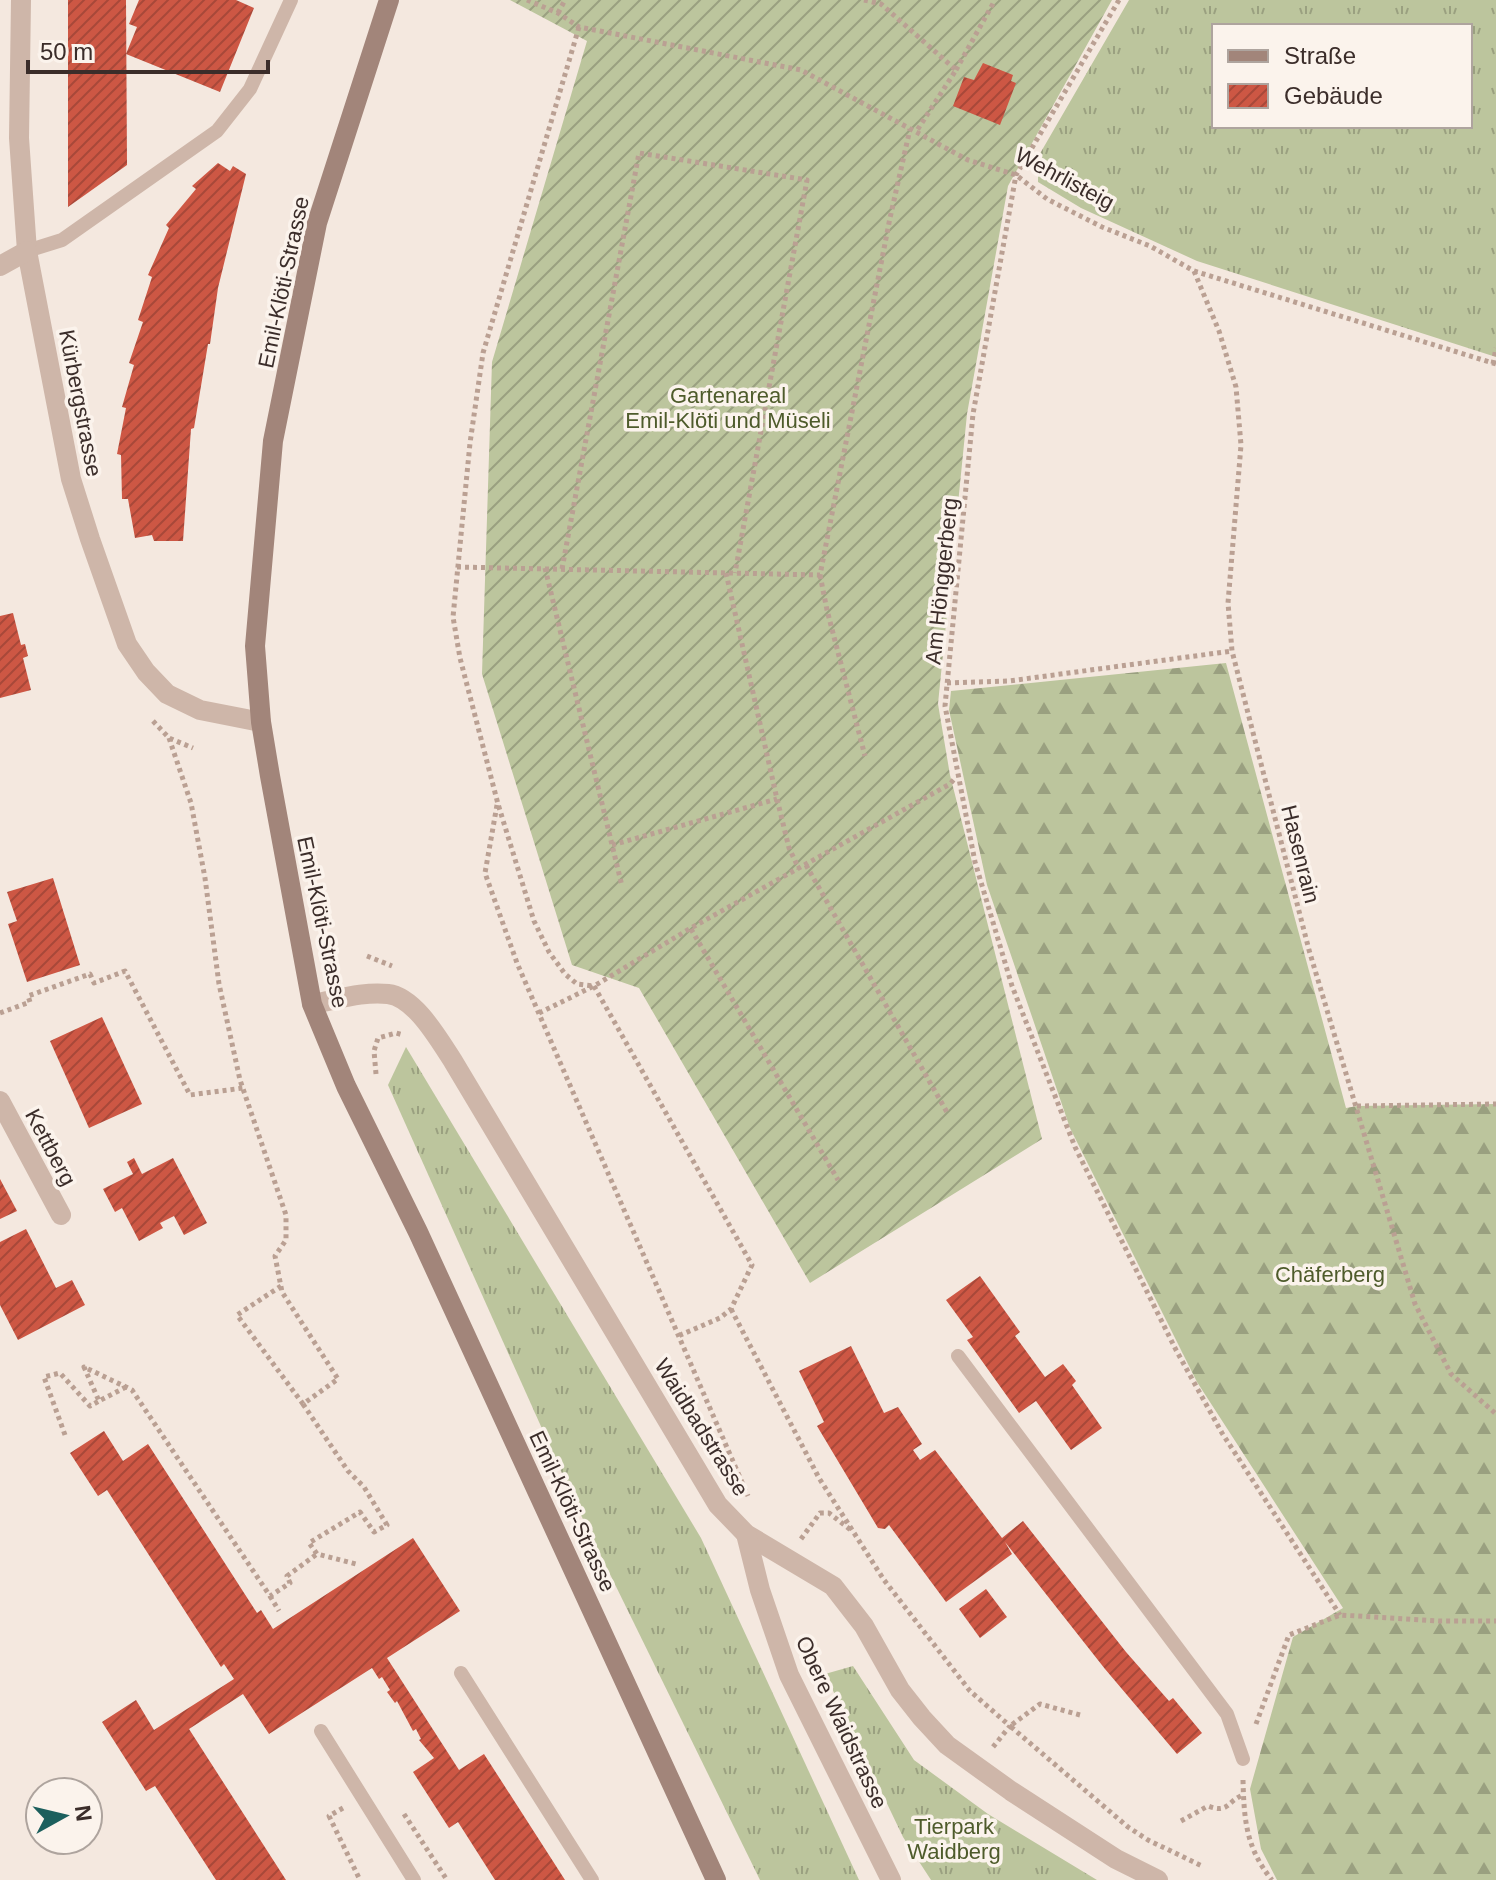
<svg xmlns="http://www.w3.org/2000/svg" width="1496" height="1880" font-family="Helvetica,sans-serif">
<style>
.grass{fill:url(#grass-tufts);fill-rule:evenodd}
.forest{fill:url(#forest-firs)}
.garden{fill:url(#garden-furrows)}
.building{fill:url(#building-hatch)}
.lines{fill:none;stroke-linecap:round;stroke-linejoin:round}
.path{stroke:#baa093;stroke-width:5;stroke-dasharray:4 4;stroke-linecap:butt}
.lane{stroke:#ceb6a9;stroke-width:14}
.street{stroke:#ceb6a9;stroke-width:20}
.secondary{stroke:#a2857a;stroke-width:20}
.labels{text-anchor:middle;stroke-width:7;stroke-linejoin:round;paint-order:stroke}
.street-label{font-size:22px;fill:#3b2d2a;stroke:#fbf3ec}
.park-label{font-size:22px;fill:#4e5b2b;stroke:#fbf3ec}
</style>
<defs>
<pattern id="grass-tufts" width="24" height="20" patternUnits="userSpaceOnUse" patternTransform="scale(2)"><rect width="24" height="20" fill="#bcc59d"/><path d="M3 7l-1-3M5 7V3M7 7l1-3M15 17l-1-3M17 17v-4M19 17l1-3" fill="none" stroke="#9aa080"/></pattern>
<pattern id="forest-firs" width="22" height="20" patternUnits="userSpaceOnUse" patternTransform="scale(2)"><rect width="22" height="20" fill="#bcc59d"/><path d="M5 1l3.5 6h-7zM16 11l3.5 6h-7z" fill="#9aa080"/></pattern>
<pattern id="garden-furrows" width="10" height="10" patternUnits="userSpaceOnUse" patternTransform="scale(2)"><rect width="10" height="10" fill="#bcc59d"/><path d="M-1 1l2-2M0 10L10 0M9 11l2-2" fill="none" stroke="#9aa080"/></pattern>
<pattern id="building-hatch" width="6" height="6" patternUnits="userSpaceOnUse" patternTransform="scale(2)"><rect width="6" height="6" fill="#cd5744"/><path d="M-1 1l2-2M0 6l6-6M5 7l2-2" fill="none" stroke="#a84839"/></pattern>
</defs>
<rect width="100%" height="100%" fill="#f4e8df"/>
<g class="grass">
<path d="M1129,0H1496V357L1197,261L1081,208L1038,182V157ZM1214,26H1470V126H1214Z"/>
<path d="M406,1047L701,1538L859,1880H760L578,1509L388,1085Z"/>
<path d="M853,1666L914,1760L988,1814L1097,1880H931L903,1837L825,1674Z"/>
</g>
<path class="forest" d="M1226,663L1346,1108L1357,1106L1496,1104V1880H1277L1261,1849L1250,1789L1293,1637L1343,1608L1197,1382L1070,1128L987,885L949,710L951,691Z"/>
<path class="garden" d="M510,0H1112L1008,186L967,414L938,704L950,775L1042,1139L810,1283L639,988L572,965L482,674L492,362L587,41Z"/>
<g class="building">
<path d="M68,0H126L127,165L68,207Z"/>
<path d="M139,0H236L254,8L220,92L126,54L137,27L129,24Z"/>
<path d="M983,63L1013,75L1011,81L1016,83L1000,125L953,106L964,77L974,80Z"/>
<path d="M218,163L230,171L233,166L246,174L218,288L210,344H208L194,428L191,429L183,541H154L152,535L135,538L128,499H122L121,455L117,454L126,408L122,407L134,365L129,363L143,322L138,320L152,277L148,275L169,228L166,225L196,189L192,186Z"/>
<path d="M13,613L21,645L25,644L28,656L23,658L31,690L0,698V616Z"/>
<path d="M53,878L80,965L27,982L8,924L17,921L7,892Z"/>
<path d="M102,1017L142,1104L89,1128L50,1041Z"/>
<path d="M134,1158L142,1174L173,1158L207,1223L184,1235L174,1216L160,1223L163,1228L139,1241L122,1208L115,1212L103,1189L133,1174L127,1162Z"/>
<path d="M0,1179L17,1211L0,1219Z"/>
<path d="M26,1229L56,1288L72,1280L85,1305L18,1340L0,1305V1242Z"/>
<path d="M980,1276L1020,1332L1015,1336L1045,1377L1063,1364L1076,1381L1072,1385L1102,1428L1071,1450L1036,1401L1019,1413L967,1340L973,1337L946,1300Z"/>
<path d="M851,1346L884,1413L898,1407L922,1444L913,1450L920,1460L935,1450L1002,1538L1023,1521L1126,1652L1169,1701L1173,1698L1202,1733L1177,1754L1105,1669L1005,1542L1012,1554L946,1602L889,1525L885,1529L878,1528L817,1426L824,1422L799,1371Z"/>
<path d="M104,1431L123,1461L148,1444L257,1613L261,1610L273,1629L413,1538L460,1611L387,1658L459,1770L484,1754L565,1880H495L458,1822L449,1828L413,1772L434,1758L419,1740L421,1739L416,1729L413,1731L397,1701L395,1703L387,1692L390,1690L382,1677L379,1679L372,1668L269,1734L243,1694L189,1729L286,1880H216L155,1786L146,1791L102,1722L136,1700L154,1730L234,1679L224,1664L221,1667L107,1490L98,1496L70,1453Z"/>
<path d="M986,1589L1007,1617L980,1638L959,1609Z"/>
</g>
<g class="lines">
<g class="path">
<path d="M527,0L558,13L579,27L801,70L968,160L1016,175L1047,199L1102,227L1150,246L1194,271L1496,364"/>
<path d="M864,0L881,4L956,70L916,132"/>
<path d="M1119,0L1016,175L973,414L945,706L975,862L1012,986L1075,1147L1176,1350L1222,1433L1340,1615"/>
<path d="M558,13L565,0"/>
<path d="M579,27L483,353L470,443L453,617L460,658L498,804L534,921L549,952L565,974L577,984L594,986"/>
<path d="M956,70L995,0"/>
<path d="M1194,271L1219,331L1236,387L1241,445L1228,603L1232,651L1309,950L1415,1304L1451,1374L1496,1414"/>
<path d="M1493,364L1496,348"/>
<path d="M457,567L820,575L890,218L910,129"/>
<path d="M545,568L622,886"/>
<path d="M562,569L639,153L807,180L735,573"/>
<path d="M726,573L777,799L789,848L799,869"/>
<path d="M820,575L827,610L865,756"/>
<path d="M947,683L1009,681L1232,651"/>
<path d="M153,721L169,738L193,748"/>
<path d="M169,738L191,803L205,878L219,984L240,1080L286,1215V1240L275,1256L282,1292L338,1379L303,1404L237,1315L281,1286"/>
<path d="M497,805L485,873L517,963L748,1496"/>
<path d="M612,845L777,799"/>
<path d="M806,865L948,1114"/>
<path d="M691,929L838,1180"/>
<path d="M367,956L392,966"/>
<path d="M594,986L752,1265L731,1309L720,1318L678,1336"/>
<path d="M0,1013L30,1002L28,996L90,974L94,983L125,971L190,1095L243,1088"/>
<path d="M539,1013L594,986L691,928L950,784L956,777"/>
<path d="M376,1074L374,1051L378,1038L396,1033L403,1035"/>
<path d="M1357,1106L1496,1104"/>
<path d="M731,1309L819,1478L884,1580L970,1691L1010,1726L993,1747"/>
<path d="M126,1387L99,1401L84,1367L126,1387L132,1390L270,1596L290,1583L287,1576L317,1554"/>
<path d="M303,1404L348,1471L364,1487L387,1525L374,1532L360,1512L309,1543L317,1554L356,1564"/>
<path d="M65,1435L44,1377L60,1373L90,1406L99,1401"/>
<path d="M801,1539L820,1513H829L852,1531"/>
<path d="M270,1596L279,1611"/>
<path d="M1080,1715L1040,1704L1010,1726L1128,1827L1148,1840L1202,1866"/>
<path d="M1256,1724L1289,1635L1340,1615L1439,1621H1496"/>
<path d="M1243,1780C1244,1820 1246,1848 1272,1880"/>
<path d="M343,1808L329,1816L360,1880"/>
<path d="M404,1814L447,1880"/>
<path d="M1181,1821L1208,1806C1229,1814 1227,1801 1243,1795"/>
</g>
<g class="lane">
<path d="M27,251L62,240L217,131L250,89L291,0"/>
<path d="M958,1356L1227,1714L1243,1759"/>
<path d="M461,1673L592,1880"/>
<path d="M321,1731L414,1880"/>
</g>
<g class="street">
<path d="M21,0L19,138L27,251L71,479L90,539L127,644L146,672L167,694L200,710L261,722"/>
<path d="M0,266L27,251"/>
<path d="M312,1004C336,1000 363,991 388,994C415,997 439,1040 453,1061L718,1505L746,1534L833,1586L864,1626L900,1690L922,1718L947,1745L1011,1791L1116,1859L1158,1880"/>
<path d="M0,1101L61,1215"/>
<path d="M746,1534L760,1590L789,1675L891,1880"/>
</g>
<path class="secondary" d="M389,0L317,223L273,441L255,646L261,722L270,776L312,1004L346,1086L418,1232L716,1880"/>
</g>
<g class="labels">
<g class="street-label">
<text transform="translate(1065 178) rotate(28)" y="8">Wehrlisteig</text>
<text transform="translate(283 282) rotate(-78)" y="8">Emil-Klöti-Strasse</text>
<text transform="translate(81 403) rotate(79)" y="8">Kürbergstrasse</text>
<text transform="translate(941 581) rotate(-84)" y="8">Am Hönggerberg</text>
<text transform="translate(1301 854) rotate(76)" y="8">Hasenrain</text>
<text transform="translate(323 922) rotate(78)" y="8">Emil-Klöti-Strasse</text>
<text transform="translate(51 1147) rotate(62)" y="8">Kettberg</text>
<text transform="translate(702 1427) rotate(58)" y="8">Waidbadstrasse</text>
<text transform="translate(573 1511) rotate(65)" y="8">Emil-Klöti-Strasse</text>
<text transform="translate(842 1722) rotate(65)" y="8">Obere Waidstrasse</text>
</g>
<g class="park-label">
<text x="728" y="403">Gartenareal<tspan x="728" dy="25">Emil-Klöti und Müseli</tspan></text>
<text x="1330" y="1282">Chäferberg</text>
<text x="954" y="1834">Tierpark<tspan x="954" dy="25">Waidberg</tspan></text>
</g>
</g>
<rect x="1212" y="24" width="260" height="104" fill="#fbf3ec" stroke="#aea49e" stroke-width="2"/>
<rect x="1228" y="50" width="40" height="12" fill="#a2857a" stroke="#aea49e" stroke-width="2"/>
<text x="1284" y="64" font-size="24" fill="#3b2d2a">Straße</text>
<rect x="1228" y="84" width="40" height="24" fill="url(#building-hatch)" stroke="#aea49e" stroke-width="2"/>
<text x="1284" y="104" font-size="24" fill="#3b2d2a">Gebäude</text>
<g transform="translate(64 1816) rotate(82)"><circle r="38" fill="#fbf3ec" stroke="#aea49e" stroke-width="2"/>
<path d="M0-6L14 30L0 20L-14 30Z" fill="#1c5f5d"/>
<text y="-12" font-size="22" font-weight="bold" text-anchor="middle" fill="#3b2d2a">N</text>
</g>
<path d="M28 60v12h240v-12" fill="none" stroke="#3b2d2a" stroke-width="4"/>
<text x="40" y="60" font-size="24" fill="#3b2d2a" stroke="#fbf3ec" stroke-width="6" paint-order="stroke">50 m</text>
</svg>
